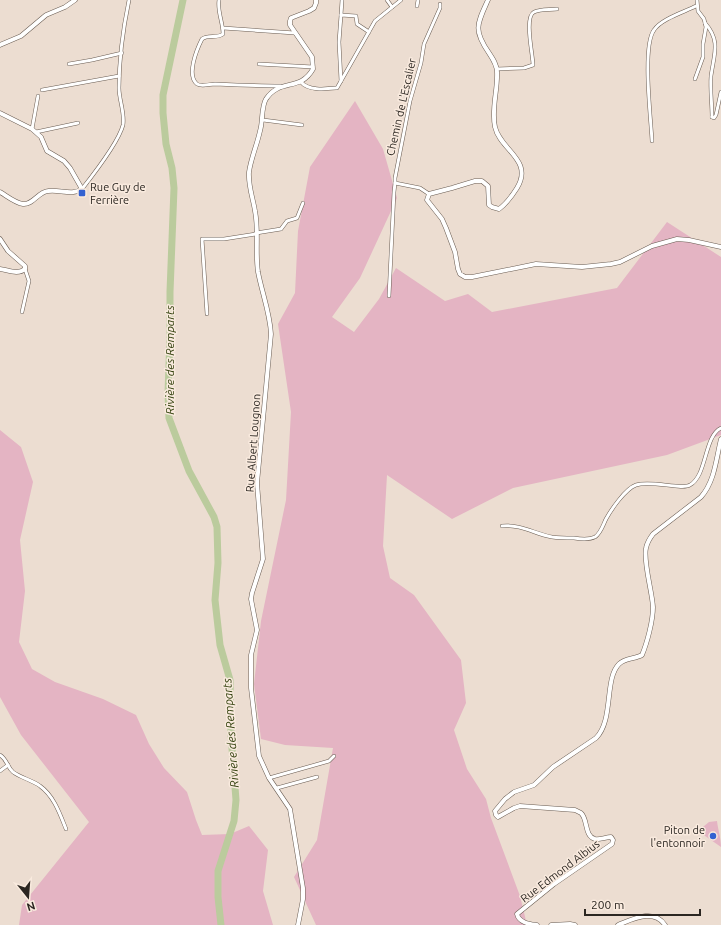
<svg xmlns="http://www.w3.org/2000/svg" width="721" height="925" font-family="Ubuntu,sans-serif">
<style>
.green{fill:#e4b4c3}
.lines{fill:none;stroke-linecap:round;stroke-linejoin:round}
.river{stroke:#bbcb9d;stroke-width:7}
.street-casing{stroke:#695c52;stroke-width:4}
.secondary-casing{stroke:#695c52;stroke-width:5}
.street{stroke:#fff;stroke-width:3}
.secondary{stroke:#fff;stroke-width:4}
.poi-dot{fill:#3462d1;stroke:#f9eade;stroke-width:1.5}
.labels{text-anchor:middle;stroke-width:3;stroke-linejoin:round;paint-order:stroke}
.street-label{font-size:11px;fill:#2b2621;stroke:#f9eade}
.poi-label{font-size:11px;fill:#2b2621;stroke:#f9eade;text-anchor:start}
.water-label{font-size:12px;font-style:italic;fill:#34420f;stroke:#f9eade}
</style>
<rect width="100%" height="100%" fill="#ecddd1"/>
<g class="green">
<path d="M355,101L383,149L397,198L360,278L332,317L354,332L379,299L396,268L445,301L468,294L492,312L617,288L667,222L721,257V435L667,455L513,488L452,519L387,475L383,546L390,578L414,595L461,660L466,703L454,730L467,769L486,799L491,818L520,896L527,925H316L294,877L317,840L333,748L285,745L261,739L254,684L261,621L286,500L291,412L278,324L295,293L298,231L310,167Z"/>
<path d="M0,430L21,447L33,482L20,540L25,591L19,642L32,669L55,682L103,699L136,715L149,744L164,768L187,792L196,820L202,835L230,834L249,826L268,850L263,891L273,925H19L22,905L89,822L21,735L0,697Z"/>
<path d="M717,821C718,830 721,838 721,847L698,831L709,822Z"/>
</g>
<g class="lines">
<path class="river" d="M183,0L163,95V113L166,144L172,168L174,188L170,292V338L168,393L169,418L189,471L214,517L217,527L218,563L215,600L220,645L230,680L231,735L236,800L234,821L218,871V897L221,925"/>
<g class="street-casing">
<g id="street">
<path d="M219,0C217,11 223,22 223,34C217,39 208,34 202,39C197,49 186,75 197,84C201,87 210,84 215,84C237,85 259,86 281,86"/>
<path d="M387,0L392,7"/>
<path d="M417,6L418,0"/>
<path d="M341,15L342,0"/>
<path d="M705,23C721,41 714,54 711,76C710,89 712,104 712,117"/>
<path d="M223,28L295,33"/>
<path d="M69,64L92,60L122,53"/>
<path d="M259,64L313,67"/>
<path d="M497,69L524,68L533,65C533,55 524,17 534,12C540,9 550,10 557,9"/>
<path d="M695,79L703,57V44L706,27L704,19L698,11L697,0"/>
<path d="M341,81L339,42L341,15L356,16L357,24L369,32"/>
<path d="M301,82C308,91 326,89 337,88L375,21L401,0"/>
<path d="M42,90L119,76"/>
<path d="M712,117L714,118L716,115L721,92"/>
<path d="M263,120L302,125"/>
<path d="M32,129L38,96"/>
<path d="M36,132L78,123"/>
<path d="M652,141C651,119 642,46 654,30C661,19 684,12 696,6"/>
<path d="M82,189C93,175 119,141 123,125C125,113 119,100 119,88C119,59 123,29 129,0"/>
<path d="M429,194L420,188L395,183V178L410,101L421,63L424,44L440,8V4"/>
<path d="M256,233L281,229L287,221L297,218L303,203"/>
<path d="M389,296L394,192L395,183"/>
<path d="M22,312L29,281L25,269"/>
<path d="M207,314L202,239H224L256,234"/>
<path d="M502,526C521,524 535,534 552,537C559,538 567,538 574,538C580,539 589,540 595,537C601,533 603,525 606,519C611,510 625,489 636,485C651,480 682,490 690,485C707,476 704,436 721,428"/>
<path d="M0,755C7,759 7,767 13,772C21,778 32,780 40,786C54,796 60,814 66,829"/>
<path d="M0,771L8,765"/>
<path d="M269,778L329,761L334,756"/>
<path d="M277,788L317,777"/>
</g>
</g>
<g class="secondary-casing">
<g id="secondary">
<path d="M488,0C477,24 473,30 489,53C493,59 497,65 497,72C498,90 491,109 495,127C500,150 534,160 517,188C512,196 506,204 499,209L492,207L489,205L488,186L482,181H475L452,188L429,194L427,200L442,219L446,228L455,252L458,269L460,274L465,277H472L536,264L582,267L611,264L620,262L652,246L677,239L689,240L721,247"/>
<path d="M0,45L21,36L46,15L65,7L75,0"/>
<path d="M0,113L32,129L41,137L47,151L64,161L70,168L82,189C72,196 59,189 48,191C38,192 33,205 23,204C15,203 7,196 0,192"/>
<path d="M0,239L8,251L25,266V269C18,275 8,270 0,269"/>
<path d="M298,925L303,899V888L290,809L269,778L259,756L251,688V655L257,630L251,599L252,593L263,559L257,483L271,334C270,313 262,293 258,272C255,252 259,231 255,211C253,198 248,186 249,172C251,158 257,145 260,131C263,122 261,107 266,99C280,78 300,92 313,69L312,57L290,25V21L291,18L309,11L314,8L316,3V0"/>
<path d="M537,925C530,924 519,923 517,914L554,884L612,844L613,840L611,837C606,837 600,840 595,839C584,836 588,819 581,813C579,812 577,811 575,810L520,806L514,808L498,817L496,815L495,811L505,799L514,792L534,785L553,767L596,738C614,720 604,679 619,664C625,658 635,659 642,655C647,643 653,621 653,607C652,591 643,561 646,548C647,543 650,538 653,534L701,497C715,481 716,459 721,439"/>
<path d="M551,925L570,924L575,925"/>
<path d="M618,925C633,919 654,908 665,925"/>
</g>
</g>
<use href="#street" class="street"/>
<use href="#secondary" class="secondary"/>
</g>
<g class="poi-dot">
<rect x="78" y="189" width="8" height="8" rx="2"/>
<circle cx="713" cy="836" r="4"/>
</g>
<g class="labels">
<g class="street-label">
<text transform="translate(401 107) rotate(-77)" y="4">Chemin de L'Escalier</text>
<text transform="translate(253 443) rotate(-86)" y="4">Rue Albert Lougnon</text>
<text transform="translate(560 871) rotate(-37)" y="4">Rue Edmond Albius</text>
</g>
<g class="poi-label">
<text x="90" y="191">Rue Guy de<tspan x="90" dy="13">Ferrière</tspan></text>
<text x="705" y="834" text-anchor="end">Piton de<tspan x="705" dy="13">l'entonnoir</tspan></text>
</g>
<g class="water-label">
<text transform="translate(170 360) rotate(-90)" y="4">Rivière des Remparts</text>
<text transform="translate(231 733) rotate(-94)" y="4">Rivière des Remparts</text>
</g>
</g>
<g transform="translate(28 897) rotate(163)" stroke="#f9eade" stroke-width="3" paint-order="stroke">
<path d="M0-3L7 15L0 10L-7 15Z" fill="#2b2621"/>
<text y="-6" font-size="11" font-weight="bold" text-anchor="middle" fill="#2b2621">N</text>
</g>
<path d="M585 909v6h115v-6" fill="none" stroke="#2b2621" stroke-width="2"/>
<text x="591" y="909" font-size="12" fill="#2b2621" stroke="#f9eade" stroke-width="3" paint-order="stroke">200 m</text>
</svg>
